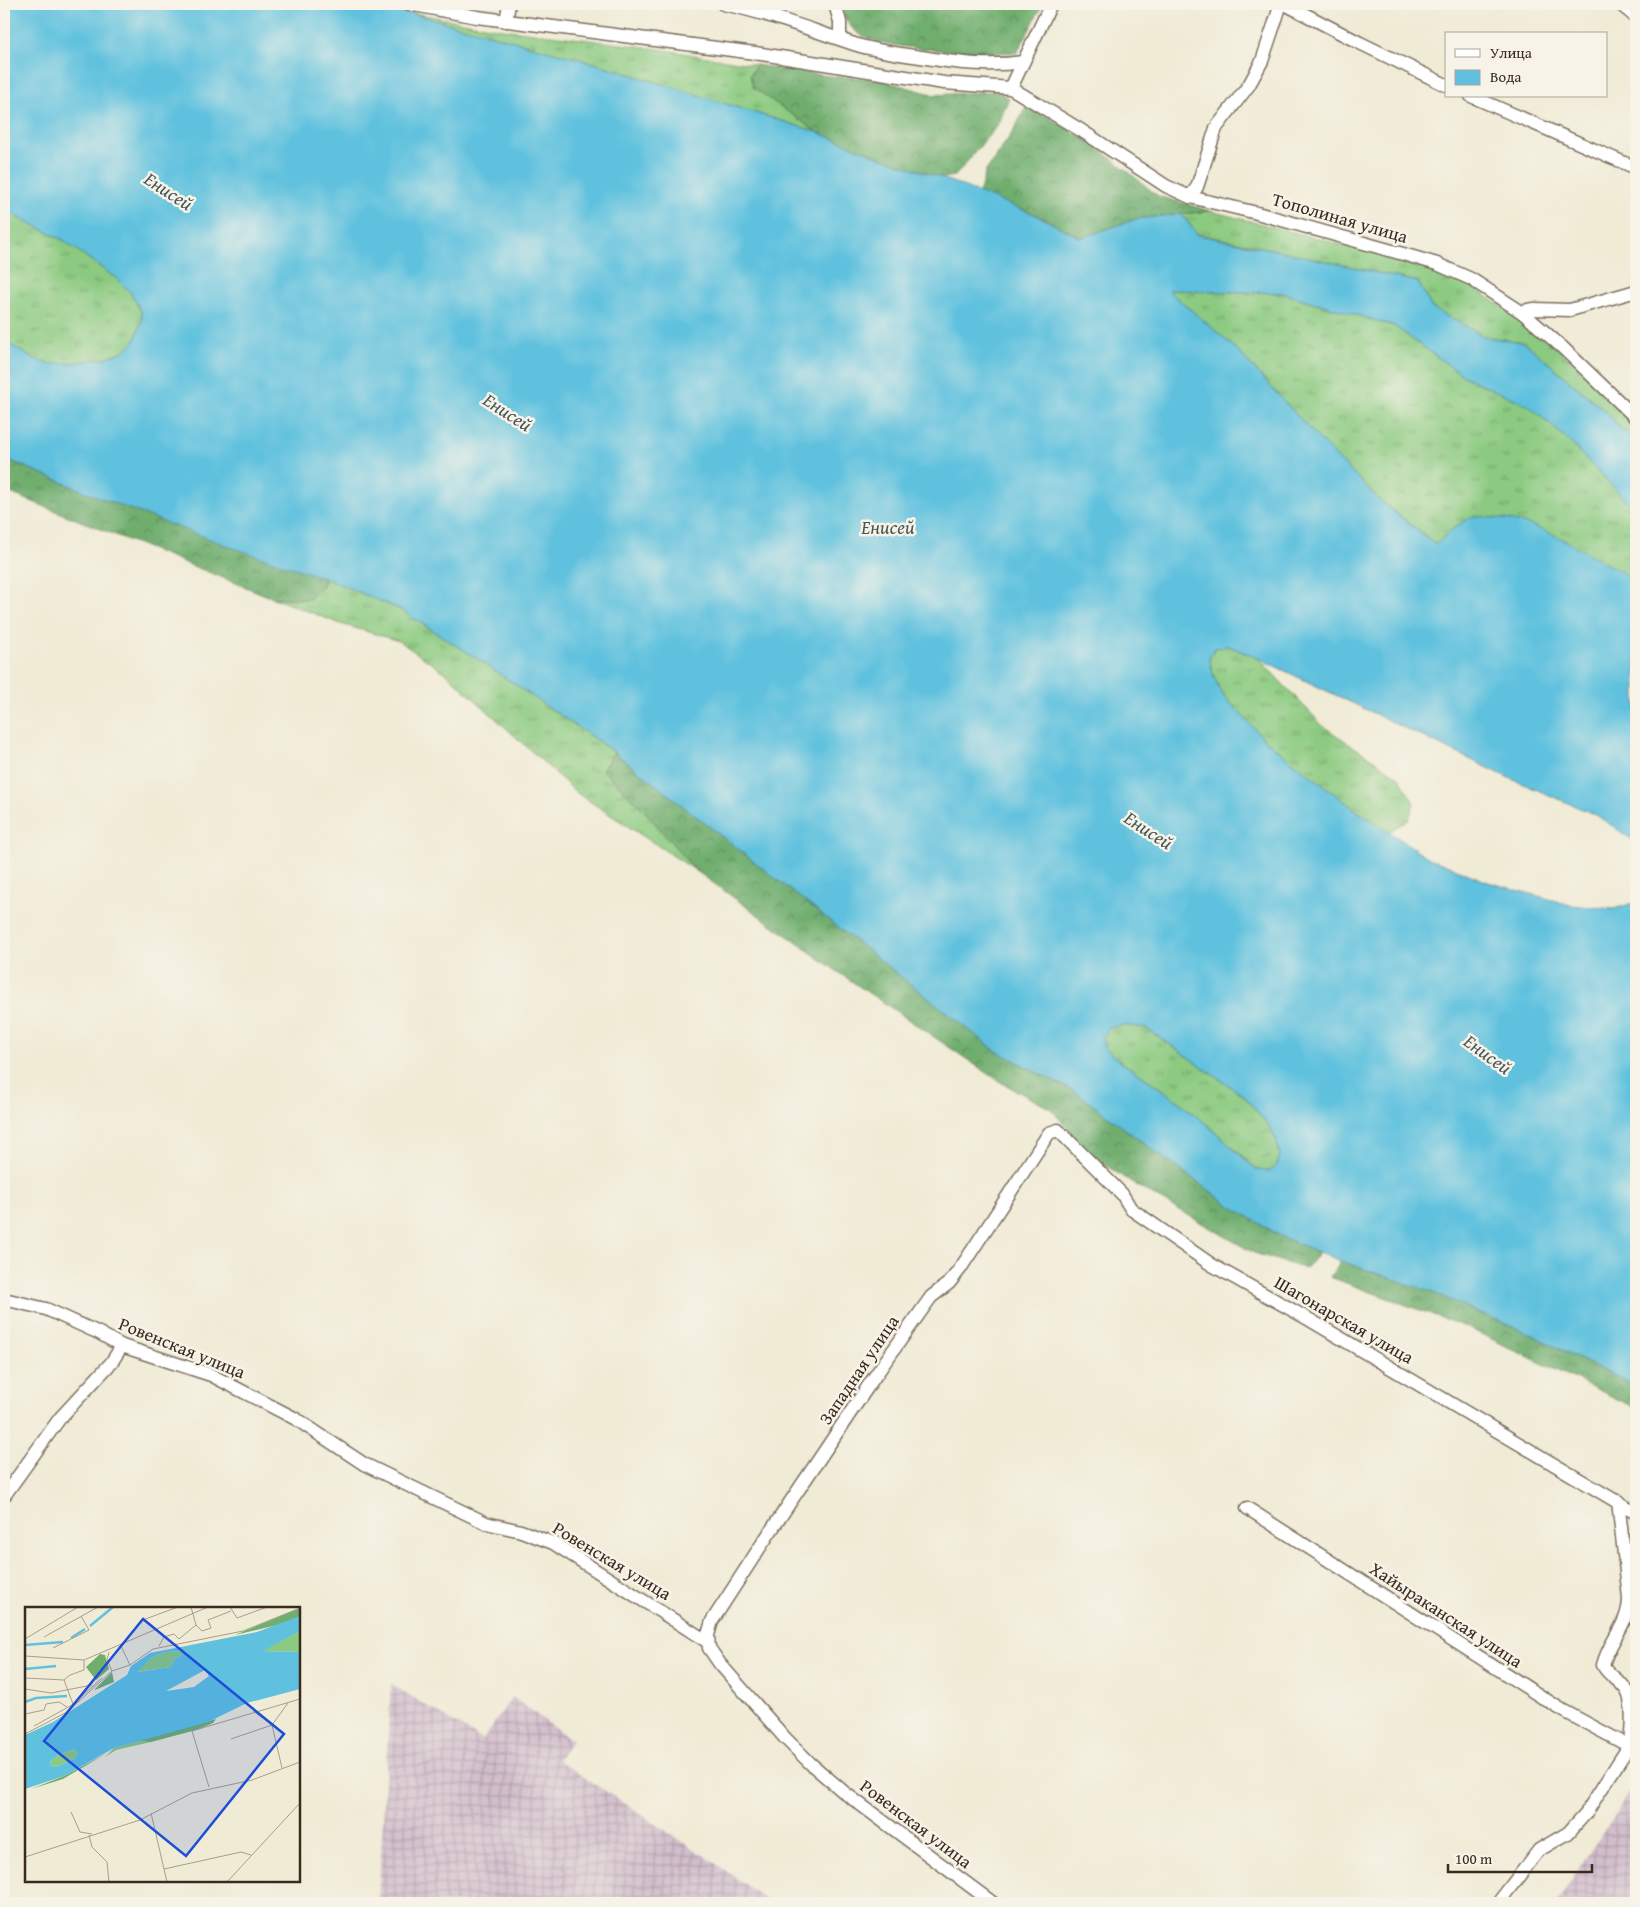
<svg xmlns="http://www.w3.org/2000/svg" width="1640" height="1907" font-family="'Gentium Book Plus',serif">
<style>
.industrial{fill:url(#industrial-grid)}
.grass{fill:url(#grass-tufts);stroke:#637a4f}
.forest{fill:url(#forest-crowns);stroke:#566c46}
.water{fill:#5fc1de;stroke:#4d767e;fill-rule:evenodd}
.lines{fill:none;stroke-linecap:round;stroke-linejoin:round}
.minor-casing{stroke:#7a6e5e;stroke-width:15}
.minor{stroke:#fff;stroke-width:12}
.labels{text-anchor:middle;stroke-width:5;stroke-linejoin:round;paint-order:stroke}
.street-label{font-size:18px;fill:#3b2a1e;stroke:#f7f3e8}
.water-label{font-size:19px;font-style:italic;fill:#465758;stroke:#f7f3e8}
.inset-river{fill:none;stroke:#5fc1de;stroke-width:2.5}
.inset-road{fill:none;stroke:#a89e8c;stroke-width:1}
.view{fill:#1d4ed8;fill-opacity:0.15;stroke:#1d4ed8;stroke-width:2.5}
.inset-edge{fill:none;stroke:#3b2a1e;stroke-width:2.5}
</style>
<defs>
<pattern id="industrial-grid" width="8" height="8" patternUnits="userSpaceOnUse" patternTransform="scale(1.25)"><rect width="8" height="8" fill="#d1bdcc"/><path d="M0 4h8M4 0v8" fill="none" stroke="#ab9aa5"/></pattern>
<pattern id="grass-tufts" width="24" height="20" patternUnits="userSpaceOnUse" patternTransform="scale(1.25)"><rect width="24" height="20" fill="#8bca80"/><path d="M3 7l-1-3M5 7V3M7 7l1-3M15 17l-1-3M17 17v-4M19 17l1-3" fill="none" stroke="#73a468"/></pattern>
<pattern id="forest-crowns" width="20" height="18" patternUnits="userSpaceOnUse" patternTransform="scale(1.25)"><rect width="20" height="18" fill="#70ae6e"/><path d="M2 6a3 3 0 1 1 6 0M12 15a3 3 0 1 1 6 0" fill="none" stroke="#5d8e5a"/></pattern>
</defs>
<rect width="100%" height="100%" fill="#f7f3e8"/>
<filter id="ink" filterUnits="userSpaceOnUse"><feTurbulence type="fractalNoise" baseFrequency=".02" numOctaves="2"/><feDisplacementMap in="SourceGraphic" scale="10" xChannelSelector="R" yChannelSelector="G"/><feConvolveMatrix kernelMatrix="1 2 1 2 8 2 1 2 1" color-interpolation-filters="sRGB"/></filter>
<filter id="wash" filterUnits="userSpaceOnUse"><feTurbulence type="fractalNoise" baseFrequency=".0096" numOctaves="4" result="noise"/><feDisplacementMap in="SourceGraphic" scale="20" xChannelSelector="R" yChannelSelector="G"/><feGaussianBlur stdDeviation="1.12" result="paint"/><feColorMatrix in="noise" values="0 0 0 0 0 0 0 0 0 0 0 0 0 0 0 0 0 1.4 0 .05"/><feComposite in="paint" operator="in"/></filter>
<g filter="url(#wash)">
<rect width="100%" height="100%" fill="#f0ebd5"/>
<g class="industrial">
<path d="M391,1684L483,1740L512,1697L572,1740L558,1760L712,1861L771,1903H378Z"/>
<path d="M1636,1784V1903H1556L1565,1890Z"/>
</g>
<g class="grass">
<path d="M392,9L495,28L652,48L756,65L750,75L753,87L817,132L594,63Z"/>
<path d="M4,210L63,240L117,279L130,292L141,311L142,320L135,340L124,351L106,358L72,363L49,364L34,359L4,341Z"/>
<path d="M1210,211L1423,265L1468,284L1541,332L1636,424V445L1606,412L1524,342L1485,337L1432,308L1418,282L1281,251L1198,234L1181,214Z"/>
<path d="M1167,290L1282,293L1394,326L1465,377L1528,405L1569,441L1636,511V579L1618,571L1457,527L1442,538L1437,545L1378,499L1318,438L1233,346Z"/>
<path d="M325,578L401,610L479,660L614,752L603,770L643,809L695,870L577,793L447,674L399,641L341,624L273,598L309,599L320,589Z"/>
<path d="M1228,646L1258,658L1323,726L1399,777L1414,803L1409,819L1389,832L1357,811L1266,741L1221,693L1213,674L1209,658L1215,648Z"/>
<path d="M1124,1025L1146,1028L1244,1096L1269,1126L1276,1139L1280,1155L1277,1165L1269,1172L1258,1170L1204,1122L1170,1095L1118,1060L1103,1047L1101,1038L1109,1028Z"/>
</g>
<g class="forest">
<path d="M841,4H1043L1017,53C982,52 884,52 858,33C847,25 843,16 841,4Z"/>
<path d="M756,65L828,76L877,79L935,95L996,91L1009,98L997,126L955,176L942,178L882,158L817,132L753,87L750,75Z"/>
<path d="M1027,105L1094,144L1158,196L1210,211L1136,219L1081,238L1036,215L979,193L986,171L1014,130Z"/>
<path d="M4,458C110,502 216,542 325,578L320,589L309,599L273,598L8,492L4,490Z"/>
<path d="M614,752L996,1051L1077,1093L1153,1150L1231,1206L1282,1237L1319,1252L1306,1269L1254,1253L1144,1190L1091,1156L1051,1109L1002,1083L838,972L695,870L643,809L602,770Z"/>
<path d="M1341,1261L1431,1292L1530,1334L1636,1387V1408L1466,1327L1330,1277Z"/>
</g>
<path class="water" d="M4,4H378L594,63L817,132L882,158L942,178L1036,215L1081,238L1136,219L1181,214L1198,235L1281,251L1418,282L1432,308L1485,337L1524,342L1606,412L1636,445V511L1569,441L1528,405L1465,377L1394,326L1282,293L1168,290L1233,346L1318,438L1378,499L1436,545C1444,536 1465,517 1477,516C1483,516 1490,518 1496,518C1553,524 1587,557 1636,579V842L1596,815L1507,777L1258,658L1228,646L1215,648L1209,658L1213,674L1221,693L1266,741L1357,811L1429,858L1488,882L1570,905L1614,909L1636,902V1387L1530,1334L1431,1292L1341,1261L1282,1237L1231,1206L1153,1150L1077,1093L996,1051L614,752L479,660L401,610L325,578L233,548L98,497L4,458V341L34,359L49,364L72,363L106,358L124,351L135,340L142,320L141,311L130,292L117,279L63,240L4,210ZM1124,1025L1146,1028L1244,1096L1269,1126L1276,1139L1280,1155L1277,1165L1269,1171L1257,1170L1204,1122L1170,1095L1118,1060L1104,1047L1102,1038L1109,1028Z"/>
</g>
<g filter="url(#ink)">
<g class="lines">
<g class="minor-casing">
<g id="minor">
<path d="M409,4L477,17L755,53L944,83L1011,88L1082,131L1166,186L1190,197L1257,213L1403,254L1437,264L1471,279L1523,313L1563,348L1636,418"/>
<path d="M723,4C769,13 810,30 854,44C876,51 899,54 921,57C955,63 989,67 1023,62"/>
<path d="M835,4L840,22V39"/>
<path d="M1285,4L1360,43L1446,85"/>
<path d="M1620,4L1636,17"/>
<path d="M506,21L509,4"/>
<path d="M1011,88L1051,4"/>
<path d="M1471,96L1636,168"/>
<path d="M1190,197L1197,187L1216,128L1249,85L1262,61L1281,4"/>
<path d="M1523,313L1528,310L1534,309L1570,310L1636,291"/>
<path d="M4,1299L46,1309L99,1333L122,1346L211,1375L296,1419L364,1464L486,1523L521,1531L553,1543L708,1642"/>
<path d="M4,1496L60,1418L111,1363L122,1346"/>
<path d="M1247,1508L1562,1710L1629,1746L1635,1742"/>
<path d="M993,1903L845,1793L811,1764L785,1738L720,1664L709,1648L708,1635L712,1621L760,1547L875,1376L931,1297L949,1283L960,1269L1049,1133L1058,1130L1122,1194L1131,1209L1212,1265L1310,1320L1636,1513"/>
<path d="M1498,1903L1539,1850L1568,1833L1586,1813L1629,1746C1632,1732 1634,1703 1627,1691C1621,1680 1608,1676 1603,1665C1609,1640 1629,1625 1629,1598L1618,1501"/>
</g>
</g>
<use href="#minor" class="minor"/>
</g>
</g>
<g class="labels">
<g class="street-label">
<text transform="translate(1340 218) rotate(16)" y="6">Тополиная улица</text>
<text transform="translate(1344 1320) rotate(30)" y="6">Шагонарская улица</text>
<text transform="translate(182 1348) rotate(22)" y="6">Ровенская улица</text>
<text transform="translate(859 1370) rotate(-56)" y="6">Западная улица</text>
<text transform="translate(612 1561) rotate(31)" y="6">Ровенская улица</text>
<text transform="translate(1446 1615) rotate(33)" y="6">Хайыраканская улица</text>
<text transform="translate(916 1824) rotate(37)" y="6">Ровенская улица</text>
</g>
<g class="water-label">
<text transform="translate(169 191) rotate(33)" y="7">Енисей</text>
<text transform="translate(508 412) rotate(33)" y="7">Енисей</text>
<text x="888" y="534">Енисей</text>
<text transform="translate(1149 830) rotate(33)" y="7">Енисей</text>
<text transform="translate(1488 1054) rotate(36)" y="7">Енисей</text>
</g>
</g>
<g transform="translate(25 1607)">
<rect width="275" height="275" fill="#f0ebd5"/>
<path d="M275,24V45L238,44L242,41ZM162,44L149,53L146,60L111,65L127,50L141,45ZM112,134L126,135L91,143L80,150L89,141ZM49,142L53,146L49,152L31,160L26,159L25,155L33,148Z" fill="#8bca80"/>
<path d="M275,1V9L261,16L210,28ZM75,47L80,48L84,62L71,73L61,60ZM87,65L89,75L70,83V82ZM191,112L188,116L171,123L126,135L112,134ZM82,146L38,172L6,182L39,169Z" fill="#70ae6e"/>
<path d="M275,9V24L238,44L275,45V82L222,96L183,115L89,141L39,169L0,182V128L28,115L102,68L106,59L125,46L232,25ZM162,44L149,53L146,60L112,65L127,50L141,45ZM180,63L184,69L169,80L141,84ZM49,142L53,146L49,152L31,160L26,159L25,155L33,148Z" fill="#5fc1de" fill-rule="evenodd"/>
<path class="inset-river" d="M65,19L88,0M46,31L60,22M0,38L38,35M0,62L31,59M0,95L11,91L42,89"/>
<path class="inset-road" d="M166,0L171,18L177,24L186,21L183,13L206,4M205,0L212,11L242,0M115,14L153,0M132,22L139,30L134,39M19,30L73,0M139,30L149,27L154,32L171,18M0,32L53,0M96,39L105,58M28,41L64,23L56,9M84,45L82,53L87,64M0,49L59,53L183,0M0,71L39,73L45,68L59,63V53M39,73L48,97M0,82L26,86L67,78M228,104L247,118L257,161M0,107L19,103L21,97L27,96L34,95L42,100M9,119L47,98L77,71M0,127L42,105L87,64L105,58L128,42L218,24L275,1M206,132L247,118L263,96M184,180L167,124L275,92M46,205L55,225L67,227M126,206L142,275M64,228L67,240L82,255L84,275M0,250L115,213L167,186L227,173L275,155M139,262L216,245L226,248M202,275L275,196"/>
<path class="view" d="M118,12L259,127L161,249L19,134Z"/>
<rect width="275" height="275" class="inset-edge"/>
</g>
<rect width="1640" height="1907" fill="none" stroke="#f7f3e8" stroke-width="20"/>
<rect x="1445" y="32" width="162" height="65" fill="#f7f3e8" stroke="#aca397"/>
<rect x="1455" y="49" width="25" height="8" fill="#ffffff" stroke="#aca397"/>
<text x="1490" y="58" font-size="15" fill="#3b2a1e">Улица</text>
<rect x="1455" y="70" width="25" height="15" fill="#5fc1de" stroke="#aca397"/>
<text x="1490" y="82" font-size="15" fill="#3b2a1e">Вода</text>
<path d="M1448 1864v8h144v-8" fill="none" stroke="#3b2a1e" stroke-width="2.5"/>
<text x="1455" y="1864" font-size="15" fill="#3b2a1e" stroke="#f7f3e8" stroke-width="4" paint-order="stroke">100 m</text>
</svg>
